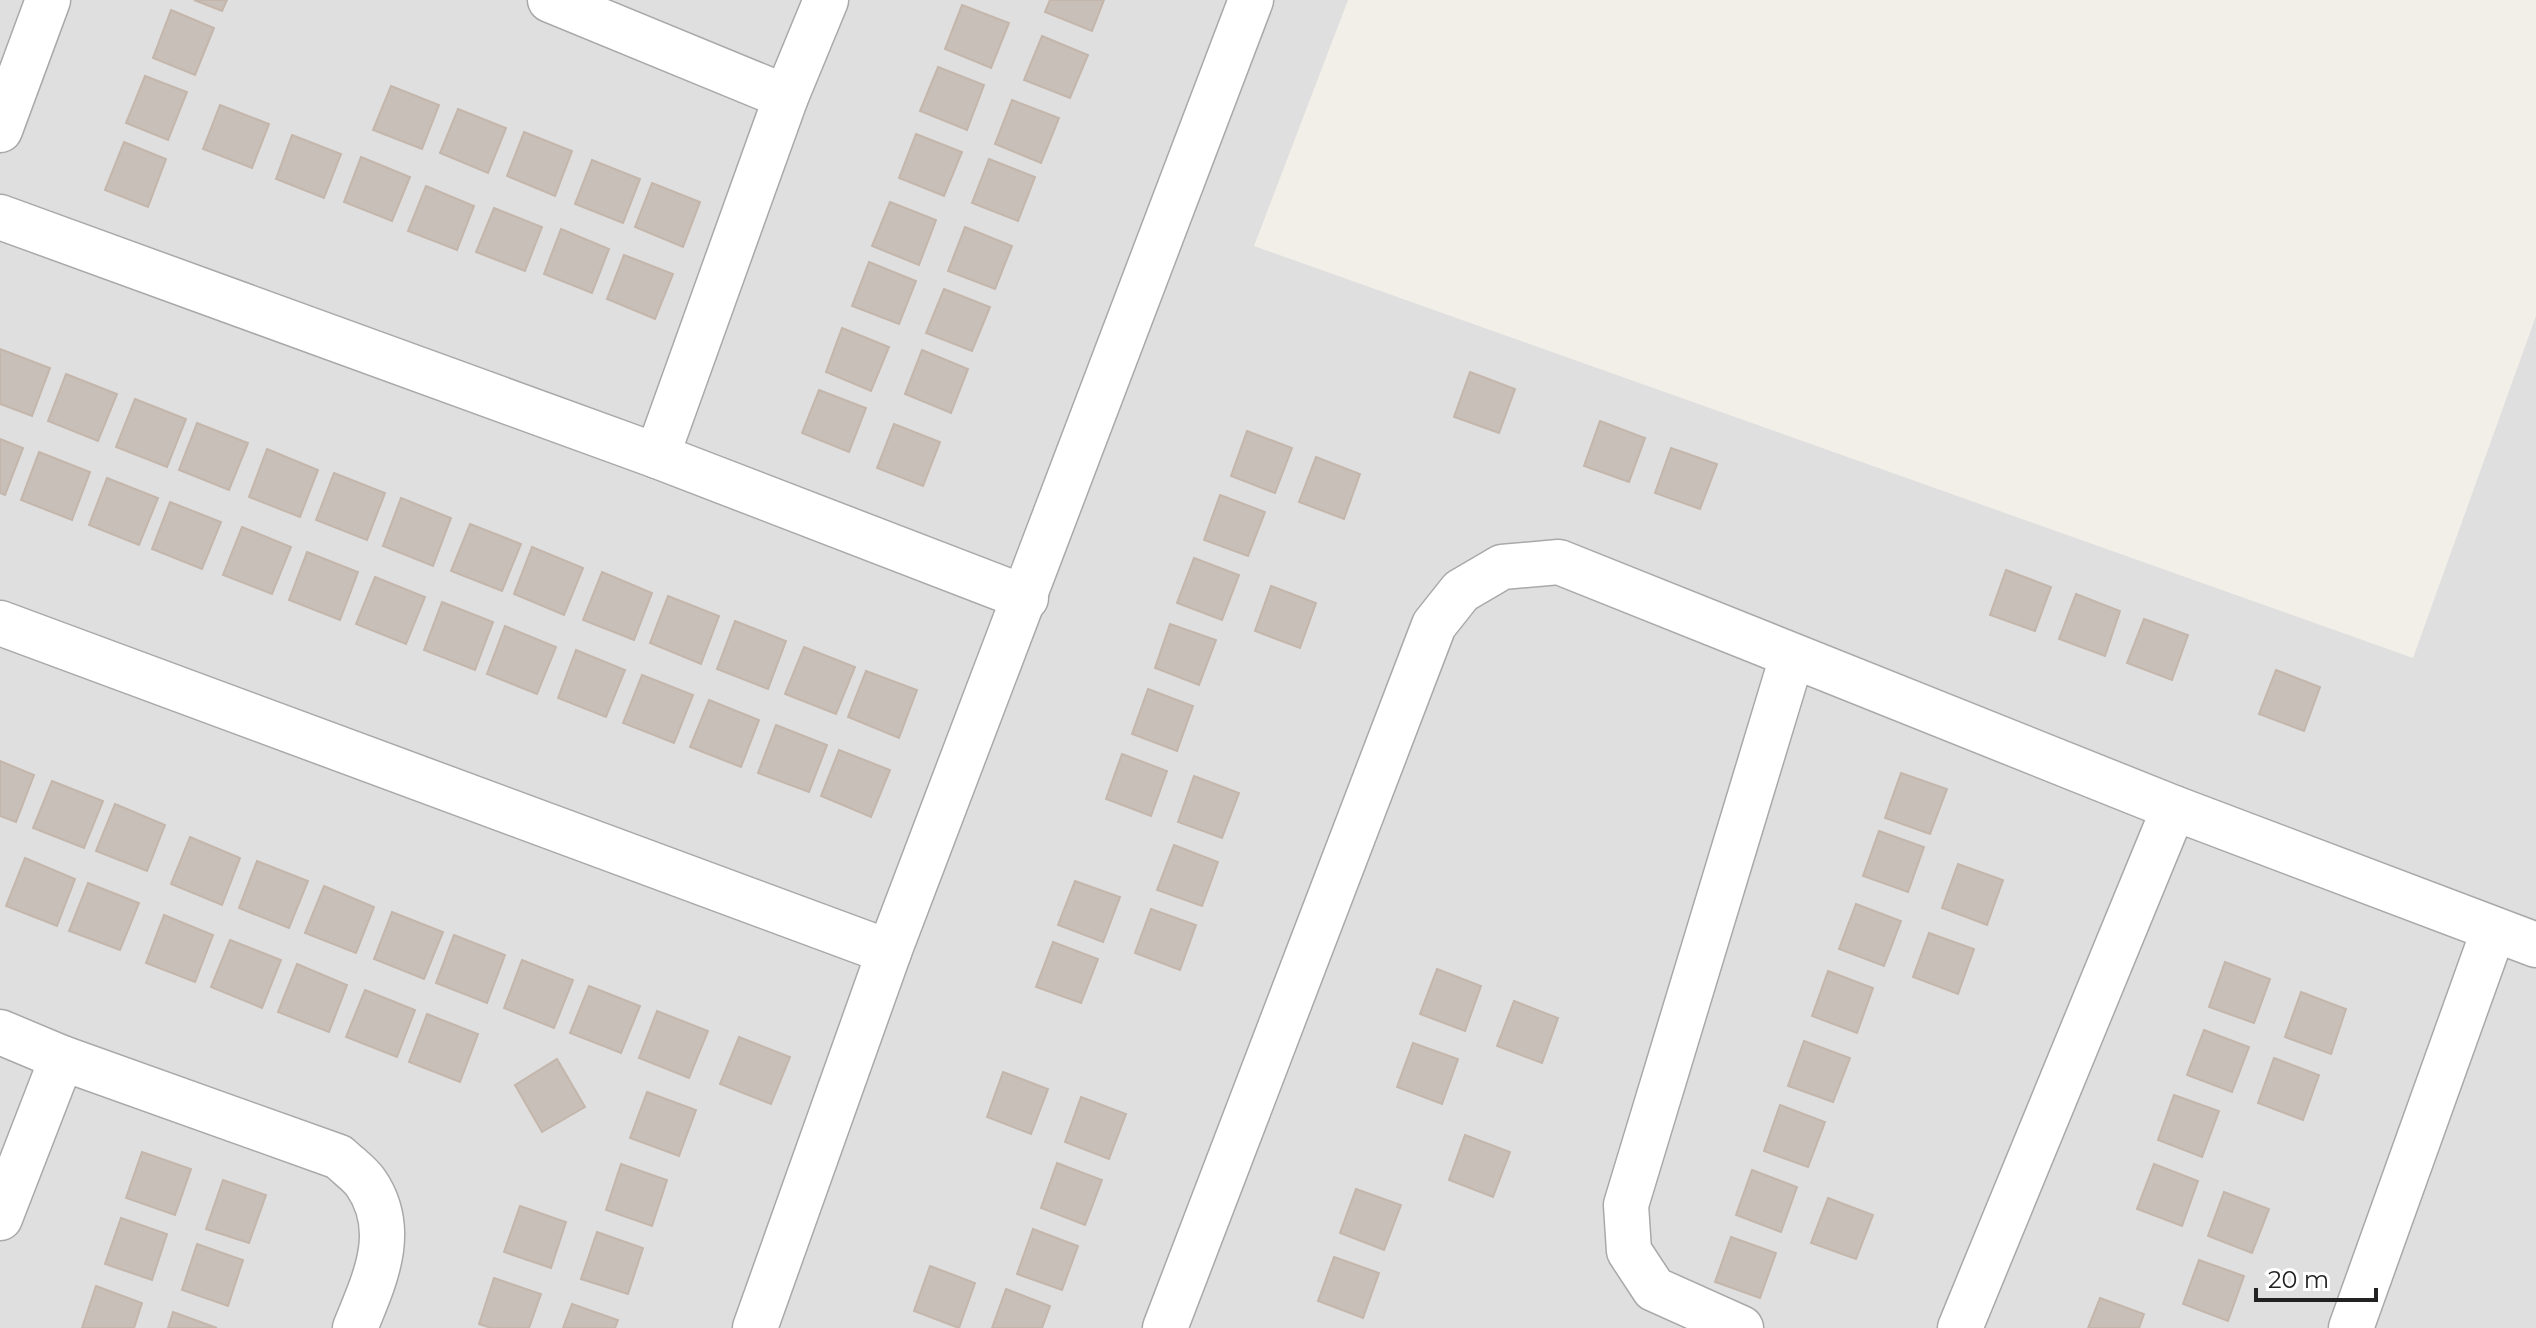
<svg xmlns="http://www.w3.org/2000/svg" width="2536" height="1328" font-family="Montserrat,sans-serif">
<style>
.residential{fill:#e0dfdf}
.building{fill:#c7bfb8;stroke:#c4b6ab;stroke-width:2}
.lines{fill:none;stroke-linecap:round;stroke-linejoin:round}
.street-casing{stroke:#a9a9a9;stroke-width:47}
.street{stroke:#fff;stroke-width:44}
</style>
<rect width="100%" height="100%" fill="#f2efe9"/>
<path class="residential" d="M0,0H1348L1254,246L2413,658L2536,316V1328H0Z"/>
<g class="building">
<path d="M194,0H227L222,11Z"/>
<path d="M1050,0H1104L1092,31L1045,12Z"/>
<path d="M962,5L1009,23L991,68L945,49Z"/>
<path d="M171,10L214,28L195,75L153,58Z"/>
<path d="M1042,36L1088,55L1070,98L1024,80Z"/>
<path d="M938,67L984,85L967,130L920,111Z"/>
<path d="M145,76L187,92L168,140L126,123Z"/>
<path d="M391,86L439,105L422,149L373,130Z"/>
<path d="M1012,100L1059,118L1041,163L995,144Z"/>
<path d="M220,105L269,124L252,168L203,149Z"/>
<path d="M458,109L506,128L488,173L440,153Z"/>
<path d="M524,132L572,151L555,196L507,176Z"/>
<path d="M916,134L962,152L944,196L899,178Z"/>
<path d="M292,135L341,154L324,198L276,179Z"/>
<path d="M124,142L166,159L148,207L105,190Z"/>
<path d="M361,157L410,177L392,221L344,202Z"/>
<path d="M989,159L1035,177L1018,221L972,203Z"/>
<path d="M592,160L640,179L623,223L575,204Z"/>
<path d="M652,183L700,202L683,247L635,227Z"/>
<path d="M426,186L474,206L457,250L408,231Z"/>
<path d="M890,202L936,220L919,265L872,246Z"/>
<path d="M494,208L542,227L525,271L476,252Z"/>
<path d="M965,227L1012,246L995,289L948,271Z"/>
<path d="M561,229L609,249L592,293L544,274Z"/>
<path d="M624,255L673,274L655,319L607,299Z"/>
<path d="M869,262L916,281L899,324L852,306Z"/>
<path d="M944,289L990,307L972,351L926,333Z"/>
<path d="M842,328L889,347L871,391L826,372Z"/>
<path d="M0,349L50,368L32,416L0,404Z"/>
<path d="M922,350L968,369L951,413L905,394Z"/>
<path d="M1470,372L1515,389L1499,433L1454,417Z"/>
<path d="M66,374L117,394L98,441L48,421Z"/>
<path d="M819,390L866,408L849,452L802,433Z"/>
<path d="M135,399L186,419L167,467L116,447Z"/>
<path d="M1600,421L1645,438L1629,482L1584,466Z"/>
<path d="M197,423L248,443L229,490L179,470Z"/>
<path d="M894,424L940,442L923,486L877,468Z"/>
<path d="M1247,431L1292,448L1275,493L1231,476Z"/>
<path d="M0,439L23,448L5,495L0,493Z"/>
<path d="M1671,448L1717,464L1700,509L1655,493Z"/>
<path d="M267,449L318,470L300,517L249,497Z"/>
<path d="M39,452L90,472L72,520L21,500Z"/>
<path d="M1316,457L1360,474L1344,519L1299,502Z"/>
<path d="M334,473L385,493L367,540L316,520Z"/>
<path d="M107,478L158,498L139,545L89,525Z"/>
<path d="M1220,495L1265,512L1248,556L1204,540Z"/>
<path d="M401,498L451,518L433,566L383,546Z"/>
<path d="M170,502L221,522L202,569L152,549Z"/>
<path d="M470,524L521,544L502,591L451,571Z"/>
<path d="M242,527L291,547L272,594L223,575Z"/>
<path d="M532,547L583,568L564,615L514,594Z"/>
<path d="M307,552L358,572L340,620L289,600Z"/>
<path d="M1194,558L1239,575L1222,620L1177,603Z"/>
<path d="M2006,570L2051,587L2035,631L1990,615Z"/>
<path d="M602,572L652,593L634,640L583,620Z"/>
<path d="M375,577L425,597L406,644L356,624Z"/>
<path d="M1271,586L1316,603L1300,648L1255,631Z"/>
<path d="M2076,594L2120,611L2105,656L2059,639Z"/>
<path d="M668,596L719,616L701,664L650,643Z"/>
<path d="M442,602L493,622L475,670L424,650Z"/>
<path d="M2144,619L2188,635L2172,680L2127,663Z"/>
<path d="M735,621L786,641L768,689L717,669Z"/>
<path d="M1170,624L1216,640L1199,685L1155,668Z"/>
<path d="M505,626L556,647L537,694L487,674Z"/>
<path d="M804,647L855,667L836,714L785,694Z"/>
<path d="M576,650L625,670L606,717L558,698Z"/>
<path d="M2276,670L2320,687L2304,731L2259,714Z"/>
<path d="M866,671L917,690L899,738L848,717Z"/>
<path d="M642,675L693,695L674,743L623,723Z"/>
<path d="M1148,689L1193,706L1177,751L1132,734Z"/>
<path d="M709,700L759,720L741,767L690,747Z"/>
<path d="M776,725L827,745L809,792L758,773Z"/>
<path d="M839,750L890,770L871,817L821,796Z"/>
<path d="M1122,754L1167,771L1151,816L1106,799Z"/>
<path d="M0,761L34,775L16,822L0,816Z"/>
<path d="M1901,773L1947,789L1930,834L1885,818Z"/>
<path d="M1194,776L1239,793L1222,838L1178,822Z"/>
<path d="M52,781L103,801L84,848L33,828Z"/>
<path d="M115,804L165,825L147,871L96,851Z"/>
<path d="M1879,831L1924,847L1908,892L1863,876Z"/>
<path d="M190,837L240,858L222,905L171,884Z"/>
<path d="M1174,845L1218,862L1202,906L1157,890Z"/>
<path d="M25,858L75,879L57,926L6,906Z"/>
<path d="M257,861L308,881L289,928L239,908Z"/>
<path d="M1958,864L2003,880L1987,925L1942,908Z"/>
<path d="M1075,881L1120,897L1103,942L1058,925Z"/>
<path d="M88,883L139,903L120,950L69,931Z"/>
<path d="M324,886L374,907L356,953L305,933Z"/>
<path d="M1856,904L1901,921L1884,966L1839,949Z"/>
<path d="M1151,909L1196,925L1180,970L1135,953Z"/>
<path d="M392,912L443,932L424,979L374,959Z"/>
<path d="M164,915L213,935L195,982L146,963Z"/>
<path d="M1929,933L1974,949L1958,994L1913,977Z"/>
<path d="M454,935L505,955L487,1003L436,983Z"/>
<path d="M230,940L281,960L262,1008L211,987Z"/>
<path d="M1053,942L1098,959L1081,1003L1036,987Z"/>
<path d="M522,960L573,980L554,1028L504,1008Z"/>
<path d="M2225,962L2270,979L2254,1023L2209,1007Z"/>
<path d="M297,964L347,985L329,1032L278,1012Z"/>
<path d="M1437,969L1481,986L1465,1031L1420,1014Z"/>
<path d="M1828,971L1873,988L1857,1033L1812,1016Z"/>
<path d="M589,986L640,1006L621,1053L570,1033Z"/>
<path d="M365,990L415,1010L397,1057L346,1037Z"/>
<path d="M2301,992L2346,1009L2331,1054L2285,1037Z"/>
<path d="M1514,1001L1558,1018L1542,1063L1497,1046Z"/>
<path d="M657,1011L708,1031L689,1078L639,1058Z"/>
<path d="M427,1014L478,1034L460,1082L409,1062Z"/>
<path d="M2204,1030L2249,1047L2232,1092L2187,1075Z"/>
<path d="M739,1037L790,1057L771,1104L720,1084Z"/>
<path d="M1804,1041L1850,1058L1833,1102L1788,1086Z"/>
<path d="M1413,1043L1458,1059L1442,1104L1397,1087Z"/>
<path d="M2274,1058L2319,1075L2303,1120L2258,1103Z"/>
<path d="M557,1059L585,1107L542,1132L515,1085Z"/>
<path d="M1003,1072L1048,1089L1031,1134L987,1117Z"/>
<path d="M647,1092L696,1110L679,1156L630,1138Z"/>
<path d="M2174,1095L2219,1111L2202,1157L2158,1140Z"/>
<path d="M1081,1097L1126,1114L1109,1159L1065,1142Z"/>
<path d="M1780,1105L1825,1122L1808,1167L1764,1151Z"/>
<path d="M1465,1135L1510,1152L1493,1197L1449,1180Z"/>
<path d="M142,1152L191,1169L175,1215L126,1198Z"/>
<path d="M1057,1163L1102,1180L1085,1225L1041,1208Z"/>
<path d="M621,1164L667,1180L652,1226L606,1210Z"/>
<path d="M2154,1164L2198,1181L2182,1226L2137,1209Z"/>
<path d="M1752,1170L1797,1187L1781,1232L1736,1215Z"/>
<path d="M223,1180L266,1195L249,1243L206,1229Z"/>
<path d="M1356,1189L1401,1205L1384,1250L1340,1233Z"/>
<path d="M2224,1192L2269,1209L2252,1253L2208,1236Z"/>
<path d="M1828,1198L1873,1215L1856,1259L1811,1243Z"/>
<path d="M520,1206L566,1222L551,1268L504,1252Z"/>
<path d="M121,1218L167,1234L152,1280L105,1264Z"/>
<path d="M1033,1229L1078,1246L1062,1290L1017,1274Z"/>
<path d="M597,1232L643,1248L628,1294L581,1279Z"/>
<path d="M1731,1237L1776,1253L1760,1298L1715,1282Z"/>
<path d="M197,1244L243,1260L228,1306L182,1290Z"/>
<path d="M1334,1257L1379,1273L1363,1318L1318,1301Z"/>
<path d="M2199,1260L2244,1276L2228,1321L2183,1304Z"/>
<path d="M930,1266L975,1283L959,1328L914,1311Z"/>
<path d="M494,1278L541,1294L529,1328H491L479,1324Z"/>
<path d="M96,1286L142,1303L134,1328H82Z"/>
<path d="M1006,1289L1050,1306L1042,1328H992Z"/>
<path d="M2100,1298L2144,1314L2139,1328H2088Z"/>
<path d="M572,1304L618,1320L615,1328H563Z"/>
<path d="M173,1312L217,1328H168Z"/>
</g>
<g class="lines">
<g class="street-casing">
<g id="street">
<path d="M550,0L786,97"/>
<path d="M0,130L48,0"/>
<path d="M0,217L657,456L1026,598"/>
<path d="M657,456L786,97L826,0"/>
<path d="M0,623L889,952L1251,0"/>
<path d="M0,1032L62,1058L0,1218"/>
<path d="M62,1058L339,1157C347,1165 360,1174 366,1183C399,1231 374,1281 355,1328"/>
<path d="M755,1328L889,952"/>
<path d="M1165,1328L1434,625L1461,591L1502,567L1559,562L2174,808L2536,945"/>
<path d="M1741,1328L1654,1289L1629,1251L1626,1205L1792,657"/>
<path d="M1960,1328L2174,808"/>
<path d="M2351,1328L2493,932"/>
</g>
</g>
<use href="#street" class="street"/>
</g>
<path d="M2256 1288v12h120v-12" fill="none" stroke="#222222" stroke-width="4"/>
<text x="2268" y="1288" font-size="24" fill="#222222" stroke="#ffffff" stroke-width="6" paint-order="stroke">20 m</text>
</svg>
